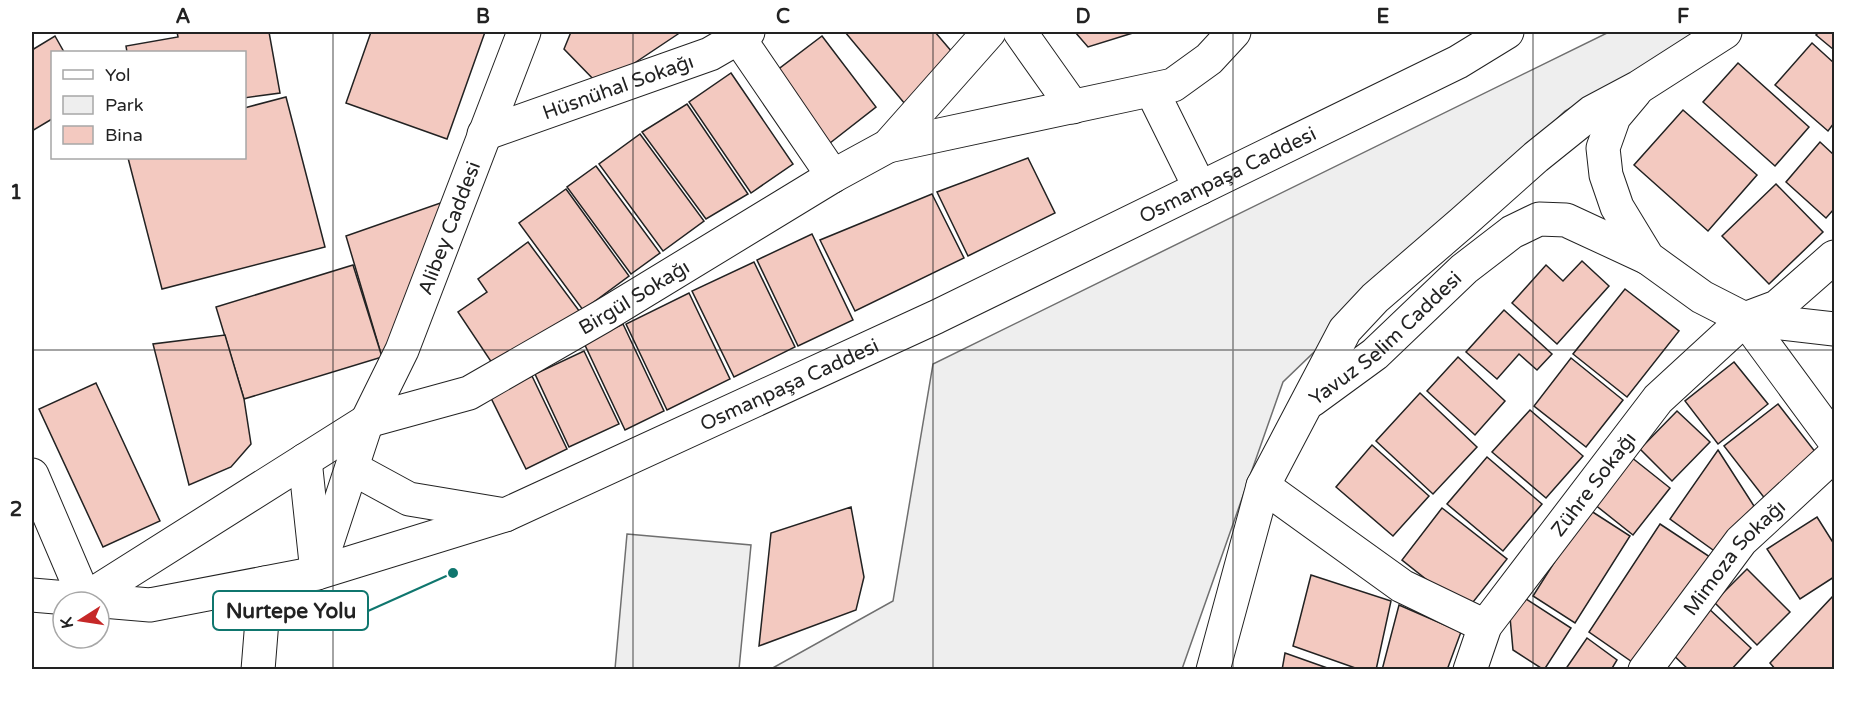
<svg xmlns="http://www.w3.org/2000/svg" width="1866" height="701" font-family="'Varela Round',sans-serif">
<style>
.green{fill:#eee;stroke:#6f6f6f;stroke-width:1.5}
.building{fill:#f3c9c0;stroke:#222;stroke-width:1.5}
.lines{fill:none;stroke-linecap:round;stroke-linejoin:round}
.minor-casing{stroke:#222;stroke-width:35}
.major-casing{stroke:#222;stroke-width:35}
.minor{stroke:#fff;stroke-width:33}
.major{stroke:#fff;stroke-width:33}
.grid{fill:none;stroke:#222;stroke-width:1.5;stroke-opacity:0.55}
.labels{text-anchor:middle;stroke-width:4.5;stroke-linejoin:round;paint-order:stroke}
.street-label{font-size:20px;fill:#222;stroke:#fff}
.leader{fill:none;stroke:#0f766e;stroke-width:2}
.callout-dot{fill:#0f766e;stroke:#fff;stroke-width:2}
.callout{fill:#fff;stroke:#0f766e;stroke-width:2}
.callout-label{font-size:21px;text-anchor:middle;font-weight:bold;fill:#222}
.neatline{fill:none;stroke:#222;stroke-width:2}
.grid-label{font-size:20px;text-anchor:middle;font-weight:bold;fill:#222}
</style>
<rect width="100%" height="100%" fill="#fff"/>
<g class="green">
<path d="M1609,32H1704L1565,111L1283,382L1182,669L769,670L893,601L933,364Z"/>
<path d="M627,534L751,545L739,669H615Z"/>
</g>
<g class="building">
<path d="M177,32H269L280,93L244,98V52H127L126,46L178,37Z"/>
<path d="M371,32H485L447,139L346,103Z"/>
<path d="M571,32H676L678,34L600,86L564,49Z"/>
<path d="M845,32H935L958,59L905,104Z"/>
<path d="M1075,32H1136L1088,47Z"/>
<path d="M1819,32H1834V50L1816,35Z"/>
<path d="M55,36L64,52H52V119L32,131V50Z"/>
<path d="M822,36L876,107L830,143L776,71Z"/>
<path d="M1812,43L1834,63V123L1828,131L1775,85Z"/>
<path d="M1738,63L1809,127L1775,166L1703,102Z"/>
<path d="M731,73L793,164L751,193L689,102Z"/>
<path d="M286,97L325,247L162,289L128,158H244V108Z"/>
<path d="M687,104L748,194L706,219L642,132Z"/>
<path d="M1683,110L1757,175L1708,231L1634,165Z"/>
<path d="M640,134L704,221L663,251L599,164Z"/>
<path d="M1820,142L1834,155V209L1826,218L1786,182Z"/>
<path d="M1028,158L1055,213L968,256L937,192Z"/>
<path d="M596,166L660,253L631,274L567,187Z"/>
<path d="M1776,184L1823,232L1769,284L1722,236Z"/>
<path d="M566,189L629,276L583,310L519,223Z"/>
<path d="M932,194L964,258L855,311L820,240Z"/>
<path d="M449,200L382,357L346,236Z"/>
<path d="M812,234L853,320L798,346L757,260Z"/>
<path d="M528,242L580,312L496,369L458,312L487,292L478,279Z"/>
<path d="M1582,261L1609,286L1557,344L1512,303L1546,265L1563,281Z"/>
<path d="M754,262L795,347L734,377L692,291Z"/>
<path d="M353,265L382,357L244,399L216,307Z"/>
<path d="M1625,289L1679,331L1627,397L1573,354Z"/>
<path d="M689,293L730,379L667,410L626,324Z"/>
<path d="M1504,310L1552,354L1537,370L1519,354L1497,379L1466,352Z"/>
<path d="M623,324L664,411L625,430L584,343Z"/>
<path d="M225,335L244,399L251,444L231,467L189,485L153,344Z"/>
<path d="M584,351L619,424L569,447L535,374Z"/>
<path d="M1458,357L1505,401L1475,435L1427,391Z"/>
<path d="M1571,358L1623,400L1586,447L1534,406Z"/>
<path d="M1734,362L1768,404L1718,444L1685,401Z"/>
<path d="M532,376L567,449L526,469L490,396Z"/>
<path d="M96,383L160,521L103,547L39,409Z"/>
<path d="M1420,393L1477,447L1433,494L1376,441Z"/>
<path d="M1778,404L1820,458L1766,500L1724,446Z"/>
<path d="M1530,410L1583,456L1546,498L1492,452Z"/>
<path d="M1677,411L1710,442L1672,481L1640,449Z"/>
<path d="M1372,445L1429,496L1393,536L1336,487Z"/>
<path d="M1718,450L1754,506L1720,555L1670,519Z"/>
<path d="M1487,457L1542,504L1503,551L1447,504Z"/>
<path d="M1631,457L1670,488L1633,535L1594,504Z"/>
<path d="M851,507L864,577L856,610L759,646L771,533Z"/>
<path d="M1442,508L1507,559L1466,611L1402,560Z"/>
<path d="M1588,509L1630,536L1575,623L1533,596Z"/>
<path d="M1817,517L1834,544V577L1800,599L1767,549Z"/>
<path d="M1660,524L1710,557L1638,666L1589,632Z"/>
<path d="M1747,569L1790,612L1757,645L1714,602Z"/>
<path d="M1311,575L1391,601L1376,670H1361L1293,646Z"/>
<path d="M1834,595V670H1776L1770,663Z"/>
<path d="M1523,597L1571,628L1544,670L1513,650L1510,617Z"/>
<path d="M1399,605L1461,632L1447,670H1382Z"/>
<path d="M1707,607L1751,648L1731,670H1689L1668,650Z"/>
<path d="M1587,638L1617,660L1611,670H1565Z"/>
<path d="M1285,653L1333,670H1282Z"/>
</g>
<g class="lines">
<g class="minor-casing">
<g id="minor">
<path d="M1020,32L1073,107"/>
<path d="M738,37L833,176"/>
<path d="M1152,91L1200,188"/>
<path d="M1635,92L1614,117L1603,148L1606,175L1617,207L1648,258L1702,297L1745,319L1834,329"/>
<path id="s1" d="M484,134L710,54L748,32"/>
<path d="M888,146L1173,85L1209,59L1234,32"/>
<path d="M1745,319L1834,440"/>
<path id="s2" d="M1312,400L1375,354L1464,269L1512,232L1539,219L1566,220L1648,258"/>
<path d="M305,460L316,563"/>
<path d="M352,468L409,499L505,515"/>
<path id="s3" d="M32,475L85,599L367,421L469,393L603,316L833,176L888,146L989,32"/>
<path d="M1263,486L1402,586L1485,626"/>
<path id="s4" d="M317,573L367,421L402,350L524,32"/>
<path d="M258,670L265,583"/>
<path d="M1213,670L1263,486L1345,330L1375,298L1463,222L1536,157L1592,112L1639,87L1725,32"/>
<path id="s5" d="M1470,670L1485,626L1658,399L1745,319L1777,307L1834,257"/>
<path id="s6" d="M1645,670L1741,541L1834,455"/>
</g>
</g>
<g class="major-casing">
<g id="major">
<path id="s7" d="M32,595L150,605L317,573L505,515L936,317L1458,62L1507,32"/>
</g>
</g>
<use href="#minor" class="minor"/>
<use href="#major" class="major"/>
</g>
<path class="grid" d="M333,32V670M633,32V670M933,32V670M1233,32V670M1533,32V670M32,350H1834"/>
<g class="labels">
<g class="street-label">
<text dy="7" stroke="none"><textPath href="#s1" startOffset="142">Hüsnühal Sokağı</textPath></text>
<text dy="7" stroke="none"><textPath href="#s7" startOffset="1284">Osmanpaşa Caddesi</textPath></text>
<text dy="7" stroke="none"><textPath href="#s4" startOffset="370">Alibey Caddesi</textPath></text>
<text dy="7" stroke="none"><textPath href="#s3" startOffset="765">Birgül Sokağı</textPath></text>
<text dy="7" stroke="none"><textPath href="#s2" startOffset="96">Yavuz Selim Caddesi</textPath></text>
<text dy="7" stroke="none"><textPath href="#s7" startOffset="798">Osmanpaşa Caddesi</textPath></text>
<text dy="7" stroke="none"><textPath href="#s5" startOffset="225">Zühre Sokağı</textPath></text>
<text dy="7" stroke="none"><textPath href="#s6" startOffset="144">Mimoza Sokağı</textPath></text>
</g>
</g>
<path class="leader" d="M453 573L368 611"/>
<circle class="callout-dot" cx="453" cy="573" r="6"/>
<rect class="callout" x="213" y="591" width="155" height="39" rx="6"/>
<g class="callout-label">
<text x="291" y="618">Nurtepe Yolu</text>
</g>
<rect width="1866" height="701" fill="none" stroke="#ffffff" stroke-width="66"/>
<rect x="51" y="51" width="195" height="108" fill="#ffffff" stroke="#a7a7a7" stroke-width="1.5"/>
<rect x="63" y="70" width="30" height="9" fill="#ffffff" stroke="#a7a7a7" stroke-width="1.5"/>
<text x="105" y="81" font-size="18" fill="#222222">Yol</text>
<rect x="63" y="96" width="30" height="18" fill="#eeeeee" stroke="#a7a7a7" stroke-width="1.5"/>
<text x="105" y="111" font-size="18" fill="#222222">Park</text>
<rect x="63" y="126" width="30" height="18" fill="#f3c9c0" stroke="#a7a7a7" stroke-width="1.5"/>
<text x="105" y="141" font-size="18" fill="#222222">Bina</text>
<g transform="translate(81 620) rotate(258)"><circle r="28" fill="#ffffff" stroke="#a7a7a7" stroke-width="1.5"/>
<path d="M0-4.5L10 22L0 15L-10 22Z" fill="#c62828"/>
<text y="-9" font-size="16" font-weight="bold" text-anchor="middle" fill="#222222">K</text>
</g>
<rect x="33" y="33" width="1800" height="635" class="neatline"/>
<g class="grid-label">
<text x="183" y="23">A</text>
<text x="483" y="23">B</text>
<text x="783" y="23">C</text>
<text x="1083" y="23">D</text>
<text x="1383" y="23">E</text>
<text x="1683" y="23">F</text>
<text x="16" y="199">1</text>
<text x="16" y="516">2</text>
</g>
</svg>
